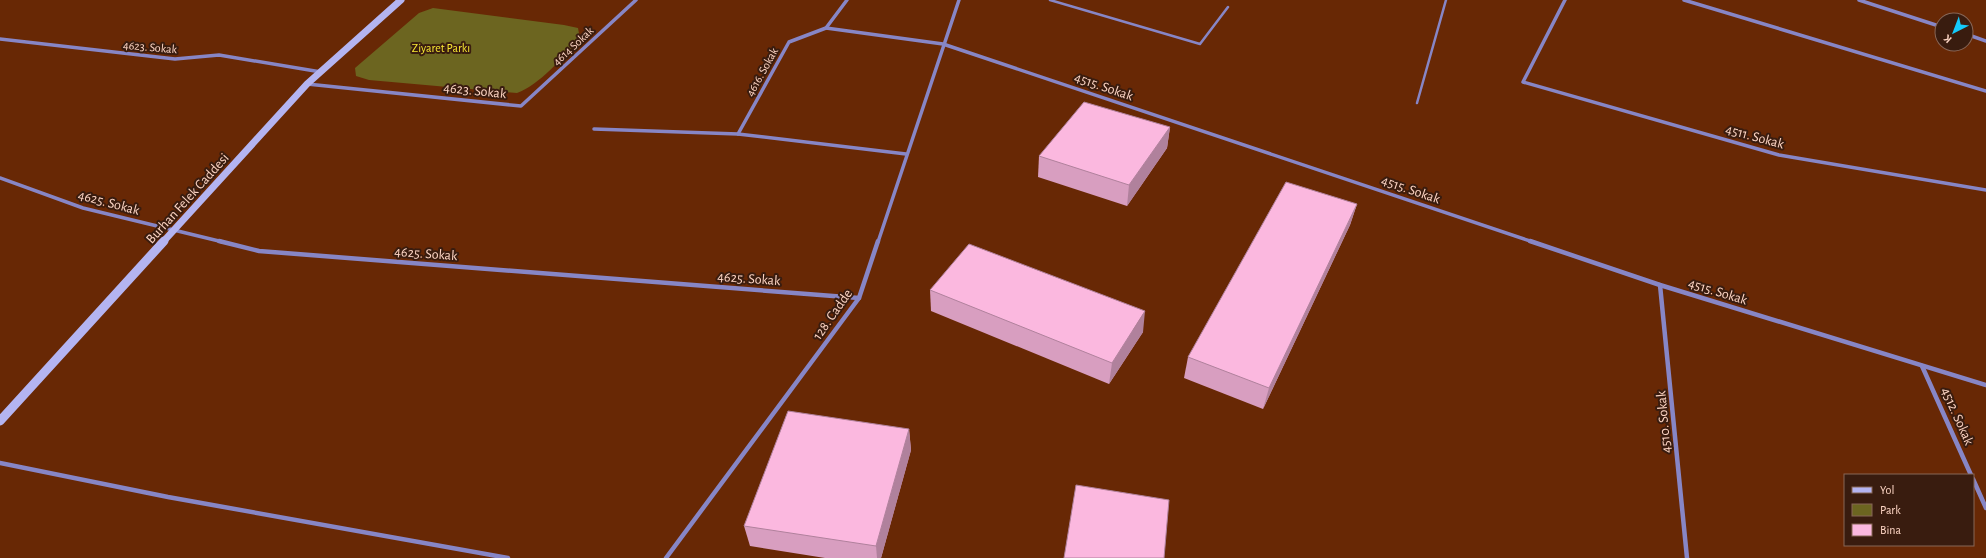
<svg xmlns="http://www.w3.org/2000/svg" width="1986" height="558" font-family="'Alegreya Sans',sans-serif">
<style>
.green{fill:#6c6520}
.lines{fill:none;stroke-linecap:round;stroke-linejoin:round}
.lane{stroke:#8786c6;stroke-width:2.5}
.street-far1{stroke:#8786c6;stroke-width:3.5}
.street{stroke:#8786c6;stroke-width:4.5}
.secondary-far1{stroke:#b4b4f1;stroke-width:7}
.secondary{stroke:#b4b4f1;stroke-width:9}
.wall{fill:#d89ec0}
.shaded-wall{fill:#b0819c}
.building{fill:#fbb8df;stroke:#b0819c}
.labels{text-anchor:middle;stroke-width:4;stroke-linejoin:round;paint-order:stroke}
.far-street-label{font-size:12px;fill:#fdd5c4;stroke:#391c0f}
.far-park-label{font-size:12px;fill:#f7e733;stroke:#391c0f}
.street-label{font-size:14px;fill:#fdd5c4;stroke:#391c0f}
</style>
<rect width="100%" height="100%" fill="#682805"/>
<path class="green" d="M433,8L564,25L578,28L580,39C563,56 540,85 517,93L369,80L356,76L355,68L419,13Z"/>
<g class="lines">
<g class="lane">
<path d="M1050,0L1200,44L1228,7"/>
<path d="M1417,103L1446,0"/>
</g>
<g class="street-far1">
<path d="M1565,0L1523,82L1779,155L1986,190"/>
<path d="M1684,0L1986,91"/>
<path d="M1859,0L1942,27"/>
<path d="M826,28L943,44L1533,242"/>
<path d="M1966,34L1986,41"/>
<path d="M0,39L175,59L219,55L321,72"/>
<path d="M307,84L521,106L636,0"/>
<path d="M594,129L738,134L906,154"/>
<path d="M738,134L789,42L826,28L847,0"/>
<path d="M0,178L83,208L223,242"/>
<path d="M878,242L959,0"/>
</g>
<g class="street">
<path d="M219,241L259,251L859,298"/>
<path d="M1530,241L1660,285L1986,385"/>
<path d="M1660,285L1687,558"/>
<path d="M1922,366L1971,475"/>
<path d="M0,463L168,497L508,558"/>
<path d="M1973,479L1986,508"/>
<path d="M666,558L859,298L878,241"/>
</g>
<path class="secondary-far1" d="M163,242L307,84L401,0"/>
<path class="secondary" d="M0,421L164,241"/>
</g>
<g class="wall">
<path d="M1170,127L1167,148L1127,206L1038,177L1039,156Z"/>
<path d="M1357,204L1350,225L1263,409L1184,378L1188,357Z"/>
<path d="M930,290L1143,332L1109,384L931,311Z"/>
<path d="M909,429L911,450L881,558H825L750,546L744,526Z"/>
</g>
<g class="shaded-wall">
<path d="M1170,127L1167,148L1127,206L1129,185Z"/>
<path d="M1357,204L1350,225L1263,409L1269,388Z"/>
<path d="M1145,311L1143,332L1109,384L1112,363Z"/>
<path d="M909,429L911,450L881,558H877L876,546Z"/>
</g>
<g class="building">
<path d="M1084,102L1170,127L1129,185L1039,156Z"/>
<path d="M1286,182L1357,204L1269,388L1188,357Z"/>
<path d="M969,244L1145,311L1112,363L930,290Z"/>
<path d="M788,411L909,429L876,546L744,526Z"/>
<path d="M1076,485L1169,500L1164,558H1064Z"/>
</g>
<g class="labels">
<g class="far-street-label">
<text transform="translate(573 46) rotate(-43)" y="4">4614 Sokak</text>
<text transform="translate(150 47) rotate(5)" y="4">4623. Sokak</text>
<text transform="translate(762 72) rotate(-61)" y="4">4616. Sokak</text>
</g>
<g class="far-park-label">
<text x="441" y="52">Ziyaret Parkı</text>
</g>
<g class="street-label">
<text transform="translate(1104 86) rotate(19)" y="5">4515. Sokak</text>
<text transform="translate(475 90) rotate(6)" y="5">4623. Sokak</text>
<text transform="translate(1755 136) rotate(15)" y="5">4511. Sokak</text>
<text transform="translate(1411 189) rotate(19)" y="5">4515. Sokak</text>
<text transform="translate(187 198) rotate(-48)" y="5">Burhan Felek Caddesi</text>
<text transform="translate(109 202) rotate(15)" y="5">4625. Sokak</text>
<text transform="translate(426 253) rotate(4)" y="5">4625. Sokak</text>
<text transform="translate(749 278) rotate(4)" y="5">4625. Sokak</text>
<text transform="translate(1718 291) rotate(17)" y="5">4515. Sokak</text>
<text transform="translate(832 314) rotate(-55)" y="5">128. Cadde</text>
<text transform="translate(1958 416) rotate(66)" y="5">4512. Sokak</text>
<text transform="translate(1663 422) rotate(-95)" y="5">4510. Sokak</text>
</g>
</g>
<rect x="1844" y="474" width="130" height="72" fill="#391c0f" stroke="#876657"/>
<rect x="1852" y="487" width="20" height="6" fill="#b4b4f1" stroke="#876657"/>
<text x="1880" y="494" font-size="12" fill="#fdd5c4">Yol</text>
<rect x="1852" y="504" width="20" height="12" fill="#6c6520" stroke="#876657"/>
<text x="1880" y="514" font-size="12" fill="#fdd5c4">Park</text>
<rect x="1852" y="524" width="20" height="12" fill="#fbb8df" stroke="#876657"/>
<text x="1880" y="534" font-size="12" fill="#fdd5c4">Bina</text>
<g transform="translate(1954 32) rotate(222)"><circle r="19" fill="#391c0f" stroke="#876657"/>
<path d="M0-3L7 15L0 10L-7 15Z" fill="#14cafb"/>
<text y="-6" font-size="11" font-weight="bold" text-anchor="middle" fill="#fdd5c4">K</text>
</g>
</svg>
